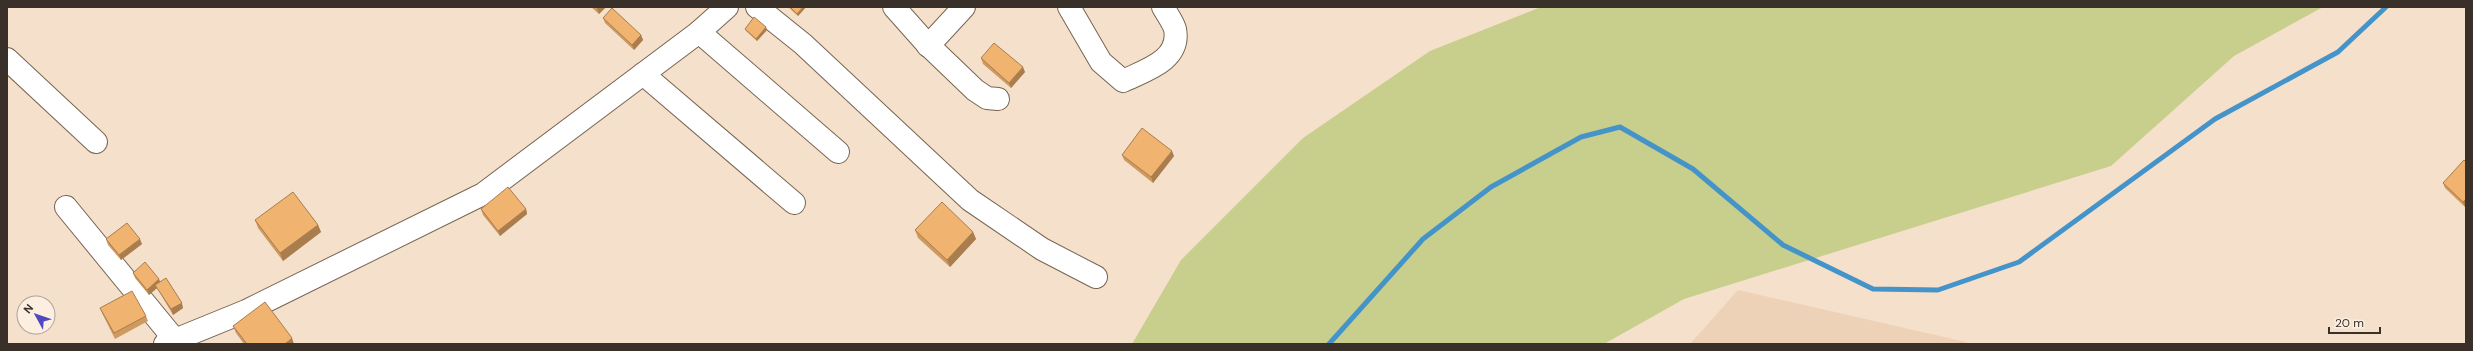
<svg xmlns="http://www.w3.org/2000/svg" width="2473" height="351" font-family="'DM Sans',sans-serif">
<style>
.built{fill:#edd2b7}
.green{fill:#c8cf8d}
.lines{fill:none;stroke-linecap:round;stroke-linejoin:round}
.stream{stroke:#4494c9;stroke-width:5}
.minor-casing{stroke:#776552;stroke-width:24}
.minor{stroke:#fff;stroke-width:22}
.wall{fill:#cf9a60}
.shaded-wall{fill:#a97d4e}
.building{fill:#f1b370;stroke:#a97d4e}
</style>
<rect width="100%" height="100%" fill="#f5e0cb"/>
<path class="built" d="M1738,290L1966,342L1968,344H1690Z"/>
<path class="green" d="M1541,7H2323L2234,56L2111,166L1684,299L1604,344H1132L1181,260L1303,138L1430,51Z"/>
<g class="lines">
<path class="stream" d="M1329,344L1423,239L1491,187L1581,137L1620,127L1693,169L1783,245L1873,289L1938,290L2019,262L2215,119L2338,52L2386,7"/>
<g class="minor-casing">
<g id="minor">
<path d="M757,7L803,44L970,200L1042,249L1096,277"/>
<path d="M894,7L926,43L975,90L987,98L998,99"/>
<path d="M1069,7L1101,62L1123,81C1146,70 1181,60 1175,29C1173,22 1167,14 1163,7"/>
<path d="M699,32L838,152"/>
<path d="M928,46L964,7"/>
<path d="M7,59L96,142"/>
<path d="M643,74L794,203"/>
<path d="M66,207L175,340"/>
<path d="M165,344L246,311L483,194L699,32L727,7"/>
</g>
</g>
<use href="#minor" class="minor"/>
</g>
<g class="wall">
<path d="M591,7H606L599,14Z"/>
<path d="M788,7H806L798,16Z"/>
<path d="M603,18L641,35L643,40L634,50L605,23Z"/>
<path d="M745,29L767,30L757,41L746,31Z"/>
<path d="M981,58L1025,72L1011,88L983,64Z"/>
<path d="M1122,155L1174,156L1153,183L1124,160Z"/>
<path d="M2466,162V206L2465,207L2445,188L2443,183Z"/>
<path d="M481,209H526L527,214L500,236L483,215Z"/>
<path d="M255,220L318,225L321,232L283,261L258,228Z"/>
<path d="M915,230L973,232L976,239L950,267L918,238Z"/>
<path d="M106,239L142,244L121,260L108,245Z"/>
<path d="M133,273L160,282L183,308L173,315L157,288L149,295L135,278Z"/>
<path d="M100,308L146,316L148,321L115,339L102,313Z"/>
<path d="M233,326L294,344H244L236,333Z"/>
</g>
<g class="shaded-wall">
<path d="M598,7H606L599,14L597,9Z"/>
<path d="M803,7H806L798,16L797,14Z"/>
<path d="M766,27L767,30L757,41L756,39Z"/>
<path d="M641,35L643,40L634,50L632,45Z"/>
<path d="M1023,67L1025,72L1011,88L1009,83Z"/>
<path d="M1172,151L1174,156L1153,183L1151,177Z"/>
<path d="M2466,199V206L2465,207L2463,202Z"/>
<path d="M526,209L527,214L500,236L498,231Z"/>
<path d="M318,225L321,232L283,261L280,253Z"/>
<path d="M973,232L976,239L950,267L947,260Z"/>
<path d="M140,239L142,244L121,260L119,255Z"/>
<path d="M159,279L161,284L155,285L157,288L149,295L147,290Z"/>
<path d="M182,303L183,308L173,315L171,309Z"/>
<path d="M292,338L294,344H285Z"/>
</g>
<g class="building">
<path d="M790,7H803L797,14Z"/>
<path d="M612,8L641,35L632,45L603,18Z"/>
<path d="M754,17L766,27L756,39L745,29Z"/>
<path d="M994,43L1023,67L1009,83L981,58Z"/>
<path d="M1142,128L1172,151L1151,177L1122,155Z"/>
<path d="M2464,160L2466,162V199L2463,202L2443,183Z"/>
<path d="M508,187L526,209L498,231L481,209Z"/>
<path d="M293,192L318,225L280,253L255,220Z"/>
<path d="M942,202L973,232L947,260L915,230Z"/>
<path d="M127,223L140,239L119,255L106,239Z"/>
<path d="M145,262L159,279L147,290L133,273Z"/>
<path d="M166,278L182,303L171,309L155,285Z"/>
<path d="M132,291L146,316L114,333L100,308Z"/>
<path d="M265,302L292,338L285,344H247L233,326Z"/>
</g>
<rect width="2473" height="351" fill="none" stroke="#393129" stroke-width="16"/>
<g transform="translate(36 315) rotate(310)"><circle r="19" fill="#fcefe2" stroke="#aea398"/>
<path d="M0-3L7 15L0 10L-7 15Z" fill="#4f49c0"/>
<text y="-6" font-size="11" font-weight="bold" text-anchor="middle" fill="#393129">N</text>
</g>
<path d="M2329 327v6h51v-6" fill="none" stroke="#393129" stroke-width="2"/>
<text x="2335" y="327" font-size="12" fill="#393129" stroke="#fcefe2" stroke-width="3" paint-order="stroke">20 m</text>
</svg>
